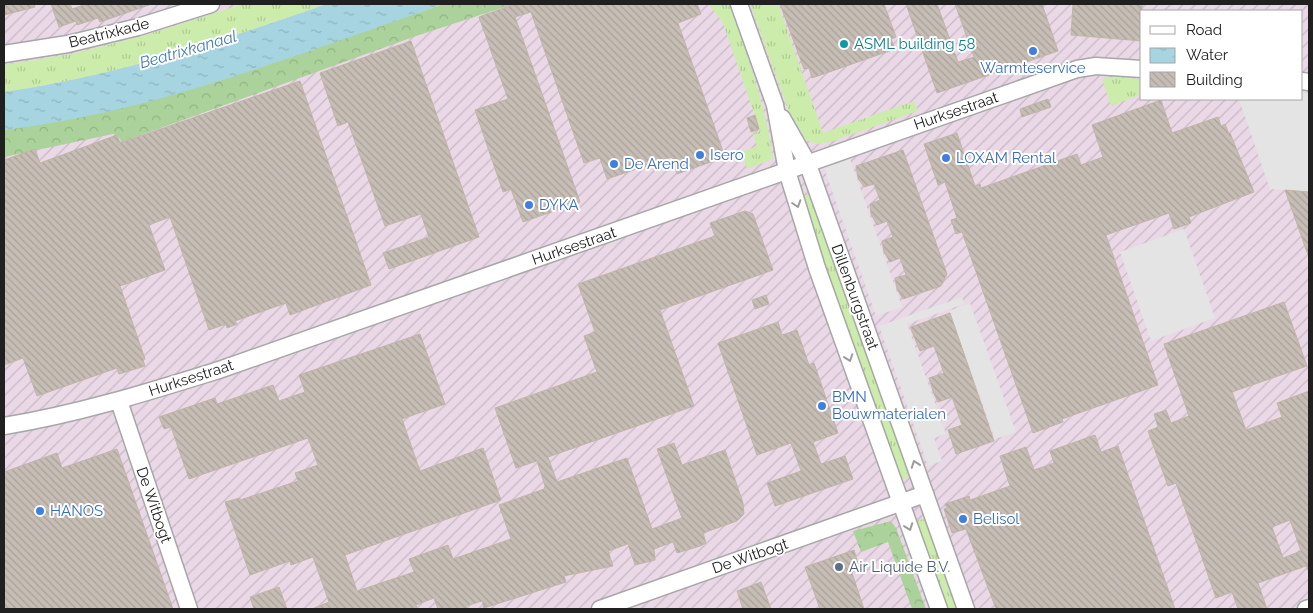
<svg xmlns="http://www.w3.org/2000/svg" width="1313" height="613" font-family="Raleway,sans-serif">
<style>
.industrial{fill:url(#industrial-furrows);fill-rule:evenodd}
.grass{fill:url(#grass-tufts)}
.forest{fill:url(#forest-crowns)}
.parking{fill:#e4e4e4}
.water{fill:url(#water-ripples)}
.building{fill:url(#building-back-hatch);stroke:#c3b4a8;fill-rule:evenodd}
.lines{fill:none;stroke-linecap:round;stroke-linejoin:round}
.minor-casing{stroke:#a7a7a7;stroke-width:19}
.minor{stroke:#fff;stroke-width:16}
.oneway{stroke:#9b9b9b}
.culture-dot{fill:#0f9aa8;stroke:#fff;stroke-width:2}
.shop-dot{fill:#3f7fe0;stroke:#fff;stroke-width:2}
.service-dot{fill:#5c6f8a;stroke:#fff;stroke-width:2}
.labels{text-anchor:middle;stroke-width:4;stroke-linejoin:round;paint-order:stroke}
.street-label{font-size:15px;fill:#202020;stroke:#fff}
.culture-label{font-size:15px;fill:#0d838f;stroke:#fff;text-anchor:start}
.shop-label{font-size:15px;fill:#366cbe;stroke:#fff;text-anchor:start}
.service-label{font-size:15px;fill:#4e5e75;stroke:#fff;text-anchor:start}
.water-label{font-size:16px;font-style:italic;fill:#457aac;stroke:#fff}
</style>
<defs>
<pattern id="industrial-furrows" width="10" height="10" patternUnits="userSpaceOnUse" patternTransform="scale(1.25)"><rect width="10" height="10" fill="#ead8e7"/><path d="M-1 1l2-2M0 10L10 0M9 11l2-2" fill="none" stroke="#c8b9c6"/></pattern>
<pattern id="grass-tufts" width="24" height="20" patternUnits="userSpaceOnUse" patternTransform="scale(1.25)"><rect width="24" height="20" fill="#ccecab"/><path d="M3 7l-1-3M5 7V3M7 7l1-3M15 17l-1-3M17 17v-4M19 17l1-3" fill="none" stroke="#afca93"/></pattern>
<pattern id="forest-crowns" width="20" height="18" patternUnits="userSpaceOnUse" patternTransform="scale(1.25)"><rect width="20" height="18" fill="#abd29a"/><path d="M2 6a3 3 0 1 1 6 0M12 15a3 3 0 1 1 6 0" fill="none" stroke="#93b484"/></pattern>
<pattern id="water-ripples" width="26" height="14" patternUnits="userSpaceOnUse" patternTransform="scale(1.25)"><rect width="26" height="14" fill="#a6d4e0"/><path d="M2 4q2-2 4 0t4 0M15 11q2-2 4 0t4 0" fill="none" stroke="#8fb6c0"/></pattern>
<pattern id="building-back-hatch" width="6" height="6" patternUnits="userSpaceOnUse" patternTransform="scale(1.25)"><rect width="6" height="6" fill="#c6bdb5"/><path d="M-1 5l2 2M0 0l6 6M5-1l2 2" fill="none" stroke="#aaa29b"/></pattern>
</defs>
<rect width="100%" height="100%" fill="#f1ede6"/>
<path class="industrial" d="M4,4H1309V609H4ZM1142,11H1302V99H1142Z"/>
<g class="grass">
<path d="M243,4H327C222,41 115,76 4,92V65L76,53L142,36Z"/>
<path d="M709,4H729C747,55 766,105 773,159L747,169L742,152L757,146L753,134L760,131L723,23Z"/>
<path d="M750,4H778L823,133L914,101L918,111L833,141L818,144L807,141L789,112Z"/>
<path d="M1107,77L1142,79V94L1111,106L1102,79Z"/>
<path d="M812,193L912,475L901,480L873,407L802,196Z"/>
<path d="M927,517L959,609H945L915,522Z"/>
</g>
<g class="forest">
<path d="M444,4H514L416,36L122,142L117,135L113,134L4,157V130L65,120L209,84Z"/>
<path d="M891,521L896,528L926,609H912L888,542L861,552L853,531Z"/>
</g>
<g class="parking">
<path d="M1302,92L1309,93V192L1270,189L1239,99H1302Z"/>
<path d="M850,159L902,307L876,316L824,168Z"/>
<path d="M1184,229L1215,318L1151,341L1120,252Z"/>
<path d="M962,297L964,304L907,324L946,434L934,438L942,461L928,466L879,326Z"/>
<path d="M970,303L1016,432L995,439L949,311Z"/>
</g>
<path class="water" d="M327,4H444C301,53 156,112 4,130V92C115,76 222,41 327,4Z"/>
<g class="building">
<path d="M4,4H34L35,7L4,15Z"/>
<path d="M51,4H70L72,9L87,4L149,5L100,22L98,18L77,25L76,21L59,27Z"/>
<path d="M515,4H697L701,14L678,23L725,157L677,174L672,157L607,179L600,158L584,163L531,12L515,17L580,202L523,222L511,189L503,192L475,110L508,99L479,17Z"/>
<path d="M780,4H884L896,37L891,39L895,49L812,78L809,68L804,69Z"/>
<path d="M906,4H937L958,62L974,57L955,4H1042L1058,51L937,93Z"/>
<path d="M1073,4H1142V41L1071,35Z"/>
<path d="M411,41L479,237L389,269L383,253L429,237L425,226L421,214L385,226L348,122L338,126L320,73Z"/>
<path d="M300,81L371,285L290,315L286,303L235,321L237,324L227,328L226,324L209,330L170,217L149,225L165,270L120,286L145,359L143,360L145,366L119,374L117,368L37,396L23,358L4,365V160L35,149L40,163L117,135L120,143Z"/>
<path d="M1048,99L1051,107L1022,117L1020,109Z"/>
<path d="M1161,100L1172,133L1218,117L1221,126L1225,124L1229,134L1230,133L1254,192L1189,217L1191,223L1174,229L1169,213L1106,235L1158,385L1062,419L1063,422L1033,433L962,232L956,234L951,220L957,218L945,182L938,185L924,144L957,133L975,186L980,184L981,188L1077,154L1081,165L1103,157L1092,125Z"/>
<path d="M755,115L759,129L751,132L747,118Z"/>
<path d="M903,150L947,274L941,286L903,299L897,289L895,278L906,275L900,258L890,262L884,252L882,241L893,237L887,221L877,225L871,214L870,204L880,200L874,184L864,187L858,178L856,166Z"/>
<path d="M1285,190L1309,192V255H1308Z"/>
<path d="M745,211L753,214L773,270L660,310L694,406L548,457L557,482L627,458L652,529L682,518L657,449L674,443L682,465L725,450L743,503L744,514L737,521L703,533L706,543L700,546L677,553L673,542L654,549L655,560L635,565L628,544L608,551L613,566L564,576L566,582L484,608L482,601L466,606L467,609H438L434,598L416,605L417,609H312L329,602L313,557L291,565L290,561L250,575L225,502L240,498V500L298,481L295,473L318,465L308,438L189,479L171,427L164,429L159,417L215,398L217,404L273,385L279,401L305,392L299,375L420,334L445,404L402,419L420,471L483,448L501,500L345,555L357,591L414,572L409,559L448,545L453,559L511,539L499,505L544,489L545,486L537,461L516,468L495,408L597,372L584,336L595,332L578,284L715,236L710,223Z"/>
<path d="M766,295L769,304L755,309L752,300Z"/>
<path d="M1284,302L1307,366L1232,392L1246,430L1282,417L1277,403L1309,391V572L1306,566L1258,583L1267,609H1238L1232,592L1216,598L1176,483L1168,486L1148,431L1158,427L1154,414L1166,410L1171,423L1189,416L1164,344ZM1290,520L1301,551L1283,558L1272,527Z"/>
<path d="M950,313L994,441L956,454L948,430L962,425L952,397L938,402L934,394L929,378L944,373L934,346L920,351L911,329V327Z"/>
<path d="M778,322L782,335L797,330L809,365L814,363L838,433L813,442L821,464L845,456L853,479L775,506L767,483L801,471L791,443L757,455L718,343Z"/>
<path d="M1095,435L1101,452L1118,446L1175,609H996L966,529L952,533L944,509L947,508L945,504L969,496L970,500L1010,486L1000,456L1026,447L1034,470L1054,463L1050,451Z"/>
<path d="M117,449L173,609H4V472L57,453L62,468Z"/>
<path d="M854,550L859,567L851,570L864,609H820L805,567Z"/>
<path d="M761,582L771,609H743L737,591Z"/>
<path d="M279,587L287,609H254L250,597Z"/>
</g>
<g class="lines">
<g class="minor-casing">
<g id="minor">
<path d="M739,4L775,105L787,171L817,268L939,609"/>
<path d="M4,54L68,44L138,27L211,4"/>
<path d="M1302,81L1309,82"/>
<path d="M782,118L807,162L966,609"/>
<path d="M119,401L189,609"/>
<path d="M4,426C78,414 148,392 219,370L1077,69L1096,66L1142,69"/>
<path d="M600,609L925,494"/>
<path d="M1306,609L1309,608"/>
</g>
</g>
<use href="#minor" class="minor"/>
</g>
<defs><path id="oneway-chevron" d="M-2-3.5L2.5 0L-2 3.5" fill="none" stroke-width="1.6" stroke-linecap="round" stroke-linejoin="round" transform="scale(1.25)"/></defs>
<g class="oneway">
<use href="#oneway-chevron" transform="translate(797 204) rotate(72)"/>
<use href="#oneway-chevron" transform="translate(849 358) rotate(71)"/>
<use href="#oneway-chevron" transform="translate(915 464) rotate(-110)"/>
<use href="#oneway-chevron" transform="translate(909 527) rotate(70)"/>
</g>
<circle class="culture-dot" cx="844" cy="44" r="5"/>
<g class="shop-dot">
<circle cx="1033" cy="51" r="5"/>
<circle cx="700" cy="155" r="5"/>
<circle cx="946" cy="158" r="5"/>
<circle cx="614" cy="164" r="5"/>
<circle cx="529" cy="205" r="5"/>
<circle cx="822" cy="406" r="5"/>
<circle cx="40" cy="511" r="5"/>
<circle cx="963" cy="519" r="5"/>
</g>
<circle class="service-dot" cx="839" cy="567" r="5"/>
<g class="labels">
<g class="street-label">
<text transform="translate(109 33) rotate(-14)" y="5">Beatrixkade</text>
<text transform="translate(956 111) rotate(-19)" y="5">Hurksestraat</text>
<text transform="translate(574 246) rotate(-19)" y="5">Hurksestraat</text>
<text transform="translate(855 297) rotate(70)" y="5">Dillenburgstraat</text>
<text transform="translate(191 378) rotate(-18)" y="5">Hurksestraat</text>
<text transform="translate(154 505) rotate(71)" y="5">De Witbogt</text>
<text transform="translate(750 556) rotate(-19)" y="5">De Witbogt</text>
</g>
<g class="culture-label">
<text x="854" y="49">ASML building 58</text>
</g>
<g class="shop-label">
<text x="1033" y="73" text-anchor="middle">Warmteservice</text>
<text x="710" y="160">Isero</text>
<text x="956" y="163">LOXAM Rental</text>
<text x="624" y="169">De Arend</text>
<text x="539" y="210">DYKA</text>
<text x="832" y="402">BMN<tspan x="832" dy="17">Bouwmaterialen</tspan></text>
<text x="50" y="516">HANOS</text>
<text x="973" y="524">Belisol</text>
</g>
<g class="service-label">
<text x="849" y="572">Air Liquide B.V.</text>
</g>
<g class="water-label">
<text transform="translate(188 49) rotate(-16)" y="6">Beatrixkanaal</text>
</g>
</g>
<rect width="1313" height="613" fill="none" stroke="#202020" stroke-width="10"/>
<rect x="1140" y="10" width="162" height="90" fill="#ffffff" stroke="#a6a6a6"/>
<rect x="1150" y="26" width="25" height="8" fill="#ffffff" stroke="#a6a6a6"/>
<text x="1186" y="35" font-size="15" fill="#202020">Road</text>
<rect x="1150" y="48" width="25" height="15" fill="url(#water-ripples)" stroke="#a6a6a6"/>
<text x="1186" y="60" font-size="15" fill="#202020">Water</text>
<rect x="1150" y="72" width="25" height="15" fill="url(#building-back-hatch)" stroke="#a6a6a6"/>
<text x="1186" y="85" font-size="15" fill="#202020">Building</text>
</svg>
